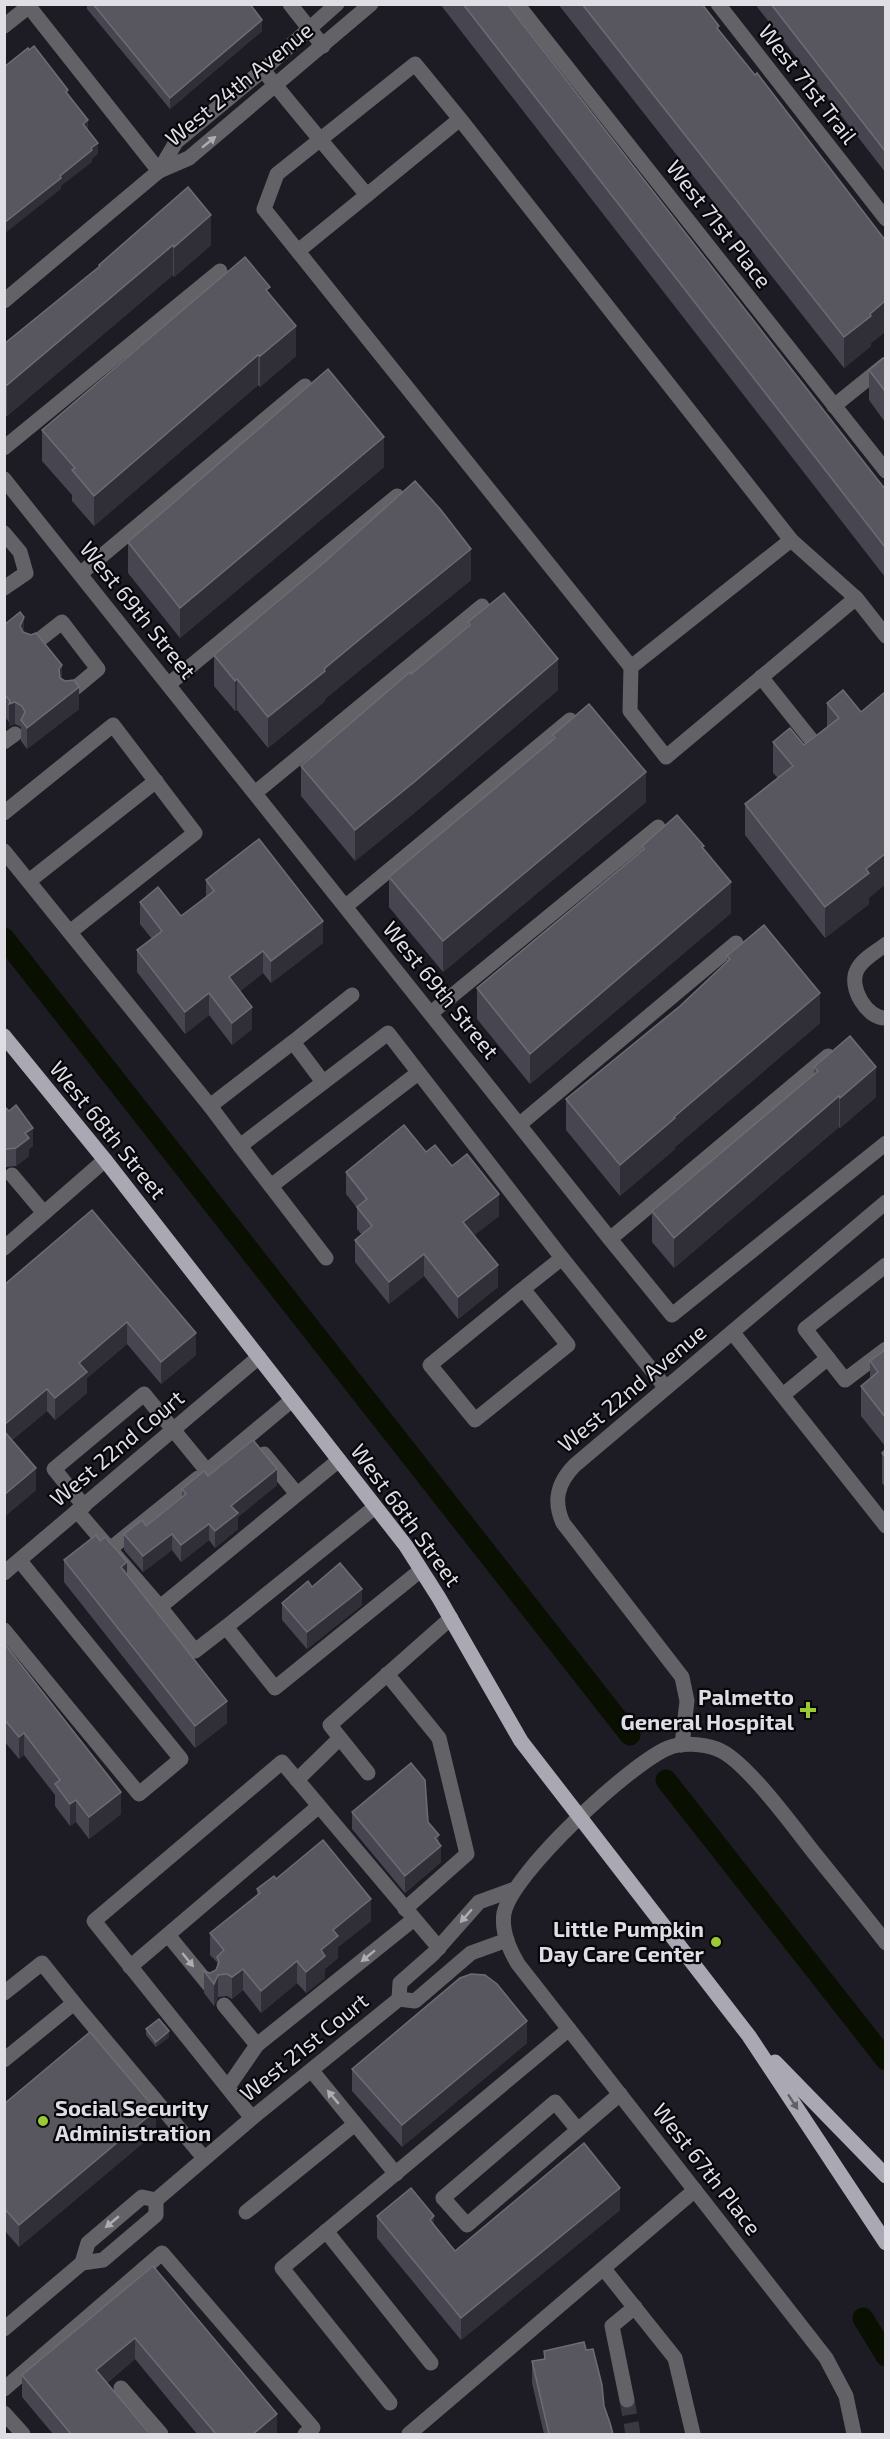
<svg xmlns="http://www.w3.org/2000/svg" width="890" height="2439" font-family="'Exo 2',sans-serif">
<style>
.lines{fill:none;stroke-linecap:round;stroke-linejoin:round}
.canal{stroke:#091001;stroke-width:21}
.minor-tunnel{stroke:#3a3942;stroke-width:15;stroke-dasharray:15 8;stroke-linecap:butt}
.minor{stroke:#636367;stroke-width:15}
.major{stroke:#aaa9b3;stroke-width:15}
.wall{fill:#474650}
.shaded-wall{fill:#302f38}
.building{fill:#585760;stroke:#6d6c75;stroke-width:1.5}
.oneway{fill:#adadb2}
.oneway2{fill:#616067}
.poi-dot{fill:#9acb35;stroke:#07070b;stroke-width:2}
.labels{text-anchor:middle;stroke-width:4.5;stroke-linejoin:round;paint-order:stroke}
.street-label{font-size:22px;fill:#dedee4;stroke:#07070b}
.poi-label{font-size:22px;font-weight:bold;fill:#dedee4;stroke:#07070b;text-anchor:end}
</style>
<rect width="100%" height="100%" fill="#1d1c25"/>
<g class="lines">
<g class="canal">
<path d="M4,938L630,1735"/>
<path d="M666,1780L886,2060"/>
<path d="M863,2318L886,2356"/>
</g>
<path class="minor-tunnel" d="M627,2400L633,2434"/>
<g class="minor">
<path d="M27,4L159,171"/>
<path d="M290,4L323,46"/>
<path d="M517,4L886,471"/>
<path d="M718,4L886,219"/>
<path d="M4,26L28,7"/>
<path d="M263,70C297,112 332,154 367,195L460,119L791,540L631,667L264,209L277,174L415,64L460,119"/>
<path d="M159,171L176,142L263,70L337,4"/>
<path d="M298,251L367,195"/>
<path d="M4,301L159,171L189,158L371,4"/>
<path d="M834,406L886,364"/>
<path d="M4,448L220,271"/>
<path d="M4,479L610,1239L672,1315L886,1143"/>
<path d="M4,533L20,552L26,573L4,588"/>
<path d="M791,540L856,598L886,636"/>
<path d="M80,574L305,386"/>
<path d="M30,647L62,622L98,669L68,694"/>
<path d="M631,667L630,711L666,757L856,598"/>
<path d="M761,677L817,747"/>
<path d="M169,684L397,496"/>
<path d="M4,742L15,734"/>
<path d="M255,793L482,606"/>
<path d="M4,813L113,725L195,833L70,932"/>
<path d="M4,851L210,1106"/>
<path d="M29,881L156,781"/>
<path d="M346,906L570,720"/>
<path d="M886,944C876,952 862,959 857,970C848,987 867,1019 886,1018"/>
<path d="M431,1013L658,827"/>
<path d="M323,1082L293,1042L352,995"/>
<path d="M520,1124L736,943"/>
<path d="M240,1146L210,1106L293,1042"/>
<path d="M12,1175L44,1213"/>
<path d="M271,1186L418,1073"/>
<path d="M610,1239L828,1056"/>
<path d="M4,1248L105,1160"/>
<path d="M326,1258L240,1146L388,1033L562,1258L666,1388"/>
<path d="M886,1265L805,1329L845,1380L886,1349"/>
<path d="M523,1289L430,1365L475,1420L568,1345L523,1289L562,1258"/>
<path d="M733,1333L886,1526"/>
<path d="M783,1395L828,1358"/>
<path d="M264,1454L297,1494"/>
<path d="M84,1506L54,1469L144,1394L207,1471L292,1400"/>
<path d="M375,1507L226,1627L275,1688L421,1570"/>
<path d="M77,1511L160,1607L339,1460"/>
<path d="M110,1549L198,1478"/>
<path d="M4,1573L259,1357"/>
<path d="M160,1607L195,1651L226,1627"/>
<path d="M4,1630L139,1794L181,1759L20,1561"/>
<path d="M387,1674L439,1738L467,1854L405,1909"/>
<path d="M340,1738L368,1773"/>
<path d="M682,1745L687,1701L682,1677L563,1523C553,1501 557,1483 575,1465L886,1202"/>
<path d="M297,1780L340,1738L330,1725L451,1618"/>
<path d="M168,1935L209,1985"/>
<path d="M130,1967L319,1806"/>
<path d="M4,1993L42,1963L74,2003"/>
<path d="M399,1999L415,2001L471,1953L507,1940"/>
<path d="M224,2005L257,2045L228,2087"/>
<path d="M257,2045L414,1919"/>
<path d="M4,2060L74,2003L204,2158"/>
<path d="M312,2071L396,2174"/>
<path d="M252,2118L94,1921L282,1762L439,1948"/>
<path d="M578,2130L555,2102L443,2198L467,2225L620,2094"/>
<path d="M156,2200L252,2118L399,1999L400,1983L433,1954L479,1902L515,1889"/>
<path d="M246,2212L355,2124"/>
<path d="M326,2231L431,2363"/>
<path d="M82,2263L88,2243L142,2197L156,2200"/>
<path d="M604,2269L675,2358L693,2434"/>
<path d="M4,2329L82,2263L103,2260L156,2215V2200"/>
<path d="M121,2388L161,2434"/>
<path d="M4,2389L162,2253L313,2428L305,2434"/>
<path d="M627,2400L612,2326L635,2307"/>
<path d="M390,2403L282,2268L569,2029"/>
<path d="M4,2413L23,2434"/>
<path d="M409,2434L695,2190"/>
<path d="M854,2434L846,2396L826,2358L518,1964C509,1949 501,1931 504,1913C512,1873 630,1764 668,1748C682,1742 703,1744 717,1749C745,1759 795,1829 815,1854C839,1884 863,1913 886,1943"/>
</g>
<g class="major">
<path d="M4,1036L105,1160L406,1546L439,1598L521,1741L749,2036L886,2243"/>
<path d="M775,2062L886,2176"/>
</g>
</g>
<g class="wall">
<path d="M87,4H250L262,31L170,109L87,9Z"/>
<path d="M440,4H507L885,489V577Z"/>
<path d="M558,4H702L719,30L885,240V332L871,343V346L844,368Z"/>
<path d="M755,4H885V172Z"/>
<path d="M188,187L211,245L174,277L173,275L7,416L4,414V344L99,267V265Z"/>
<path d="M270,294L296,356L260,387L258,385L94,526L72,501V495L42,461V430Z"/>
<path d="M885,357V422L869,400V370Z"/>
<path d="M384,467L180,638L128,573V542Z"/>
<path d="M471,580L371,661L325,699V701L268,748L237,710L235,711L214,686V655Z"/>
<path d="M468,622L558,690L413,814L355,861L301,796V766L468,626Z"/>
<path d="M4,625L24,632L62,679L79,709L27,749L21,741V727L15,724L9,726V722L4,716Z"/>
<path d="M843,690L869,904L825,938L745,835V804L778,778L773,773V742L804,745L827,727V703Z"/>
<path d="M553,735L646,802L443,972L389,907V877L553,740Z"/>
<path d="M642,846L704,849L731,913L530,1084L477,1019V988L642,851Z"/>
<path d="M206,880L323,943L271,983L263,973L240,991L252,1029L232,1045L209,1015L185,1034L137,972V950L152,939L140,924V902L181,916L206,897Z"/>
<path d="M727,956L820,1023L675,1147V1149L620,1196L566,1130V1099L680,1006L727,962Z"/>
<path d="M814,1067L876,1097L840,1128L839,1127L674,1268L652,1242V1211L814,1075Z"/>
<path d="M4,1106L33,1146L29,1149V1156L16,1166L6,1167Z"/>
<path d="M426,1152L452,1166L499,1216L474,1235L498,1287L458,1319L424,1276L389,1304L355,1262V1240L362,1235L357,1229V1208L346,1194V1172Z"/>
<path d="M92,1210L196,1355L161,1384L127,1344L87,1378V1393L55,1420L47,1411L12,1440L36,1490L4,1517V1285Z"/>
<path d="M885,1350V1446L861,1416V1386L870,1379V1361Z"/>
<path d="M885,1450V1487L882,1483V1453Z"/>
<path d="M208,1476L277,1485L238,1517V1529L215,1548L209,1540L181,1562L172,1550L143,1572L124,1550V1534L146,1526L182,1498V1489Z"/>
<path d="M64,1560L127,1575L227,1723L195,1748L64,1582Z"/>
<path d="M312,1587L362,1605L307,1649L282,1620V1603Z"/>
<path d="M4,1643L121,1814L89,1839L76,1822L70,1826L55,1806V1795L24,1755L19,1759L4,1741Z"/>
<path d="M352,1812L428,1822L441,1862L405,1893L352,1829Z"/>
<path d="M276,1879L371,1921L338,1947V1958L325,1969V1978L306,1993L297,1983L261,2013L243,1990L232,1999L227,1996L218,1997L214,2006L204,1993V1971L210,1973L216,1970L217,1968V1962L210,1955V1933L257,1895V1889Z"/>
<path d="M146,2029L169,2037L156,2047L146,2035Z"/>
<path d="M527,2043L402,2147L352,2091V2069Z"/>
<path d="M4,2104L156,2132L19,2247L4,2230Z"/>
<path d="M620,2210L461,2340L377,2238V2216L434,2225L455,2251Z"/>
<path d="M153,2266L277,2434H197L135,2359L107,2383L150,2434H53L22,2397V2375Z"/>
<path d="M544,2351L604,2406L613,2434H544L532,2383V2361L544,2359Z"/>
</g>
<g class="shaded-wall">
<path d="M262,20V31L170,109V98Z"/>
<path d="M88,120V131L83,124Z"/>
<path d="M98,143V154L92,159V162L61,186V189L4,234V223Z"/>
<path d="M211,215V245L174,277V247Z"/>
<path d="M173,245V275L7,416V385Z"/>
<path d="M885,301V332L871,343V346L844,368V337L870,314Z"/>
<path d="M296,326V356L260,387V356Z"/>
<path d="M258,355V385L94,526V496Z"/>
<path d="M384,437V467L180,638V608Z"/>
<path d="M471,549V580L371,661L325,699V701L268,748V717L371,630Z"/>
<path d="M24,617V639L20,626Z"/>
<path d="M558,659V690L413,814L355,861V830Z"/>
<path d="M62,665V687L59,669Z"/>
<path d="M237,679V710L235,711V681Z"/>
<path d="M79,687V709L27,749V728Z"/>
<path d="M15,702V724L9,726V704Z"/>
<path d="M646,772V802L443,972V941Z"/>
<path d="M885,854V885L869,898V904L825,938V907L866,869Z"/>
<path d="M731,882V913L530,1084V1054Z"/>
<path d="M323,921V943L271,983V961Z"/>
<path d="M263,951V973L229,999V977Z"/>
<path d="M209,993V1015L185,1034V1012Z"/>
<path d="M820,993V1023L675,1147V1149L620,1196V1165L674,1117Z"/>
<path d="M252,1007V1029L232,1045V1023Z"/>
<path d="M876,1067V1097L840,1128V1098Z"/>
<path d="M839,1096V1127L674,1268V1238Z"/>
<path d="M33,1128V1146L29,1149V1156L16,1166V1148L25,1133Z"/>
<path d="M6,1149V1167L4,1172V1153Z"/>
<path d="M499,1194V1216L463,1244V1222Z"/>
<path d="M424,1254V1276L389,1304V1282Z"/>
<path d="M498,1265V1287L458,1319V1297Z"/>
<path d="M127,1322V1344L87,1378V1393L55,1420V1398L79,1363Z"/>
<path d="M196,1333V1355L161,1384V1362Z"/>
<path d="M47,1389V1411L4,1446V1425Z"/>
<path d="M36,1468V1490L4,1517V1495Z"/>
<path d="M277,1469V1485L238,1517V1529L215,1548V1531L231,1506Z"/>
<path d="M209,1524V1540L181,1562V1545Z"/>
<path d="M172,1534V1550L143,1572V1556Z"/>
<path d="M127,1562V1584L121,1567Z"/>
<path d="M362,1589V1605L307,1649V1632Z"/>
<path d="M227,1701V1723L195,1748V1726Z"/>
<path d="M24,1733V1755L19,1759V1737Z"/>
<path d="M121,1792V1814L89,1839V1817Z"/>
<path d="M76,1800V1822L70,1826V1804Z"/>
<path d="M439,1835V1847L441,1846V1862L405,1893V1876L435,1838Z"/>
<path d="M371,1899V1921L338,1947V1958L325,1969V1978L306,1993V1972L321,1950L333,1930Z"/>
<path d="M297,1961V1983L261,2013V1991Z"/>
<path d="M243,1969V1990L232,1999V1977Z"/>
<path d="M218,1975V1997L214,2006V1984Z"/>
<path d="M527,2021V2043L402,2147V2125Z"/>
<path d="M169,2031V2037L156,2047V2042Z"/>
<path d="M156,2110V2132L19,2247V2225Z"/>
<path d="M620,2188V2210L461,2340V2318Z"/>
<path d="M434,2216V2238L430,2220Z"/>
<path d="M135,2338V2359L96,2392V2370Z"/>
<path d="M277,2414V2434H253Z"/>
</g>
<g class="building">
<path d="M93,4H250L262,20L170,98Z"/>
<path d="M463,4H507L885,489V547Z"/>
<path d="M582,4H702L719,26L717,28L755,75L757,73L885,240V301L870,314L871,316L844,337Z"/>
<path d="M771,4H885V151Z"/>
<path d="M34,46L68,90L66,92L88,120L83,124L98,143L91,148L92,150L60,176L61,178L4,223V67L28,48L29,50Z"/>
<path d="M188,187L211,215L174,247L173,245L7,385L4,383V344L100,266L99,265Z"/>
<path d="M245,257L270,287L266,290L296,326L260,356L258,355L94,496L72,470L75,468L42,430Z"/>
<path d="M885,357V391L869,370Z"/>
<path d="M328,369L384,437L180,608L128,542Z"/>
<path d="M415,481L441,510L471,549L371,630L324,669L325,671L268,717L237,679L235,681L214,655L327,560Z"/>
<path d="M504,593L558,659L413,783L355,830L301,766L410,672L411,674L470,625L468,622Z"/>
<path d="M20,612L24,617L20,626L23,632L31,635L36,633L62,665L59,669L60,678L65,681L74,680L79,687L27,728L21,720L25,712L22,706L15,702L9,704L10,701L4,694V625Z"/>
<path d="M843,690L861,712L885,692V854L866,869L869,873L825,907L745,804L793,766L773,742L790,728L804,745L839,718L827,703Z"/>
<path d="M589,704L646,772L443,941L389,877L555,738L553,735Z"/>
<path d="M677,815L704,846L702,847L731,882L530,1054L477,988L644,849L642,846Z"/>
<path d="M259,839L323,921L271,961L263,951L229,977L252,1007L232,1023L209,993L185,1012L137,950L162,931L140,902L158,887L181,916L214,891L206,880Z"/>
<path d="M764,925L820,993L674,1117L675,1118L620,1165L566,1099L680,1006L730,959L727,956Z"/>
<path d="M850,1036L876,1067L840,1098L839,1096L674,1238L652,1211L818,1071L814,1067Z"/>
<path d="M16,1105L33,1128L25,1133L29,1138L16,1148L6,1149L4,1153V1106L9,1111Z"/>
<path d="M404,1125L426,1152L435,1145L452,1166L467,1154L499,1194L463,1222L498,1265L458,1297L424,1254L389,1282L355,1240L372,1226L357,1207L367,1199L346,1172Z"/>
<path d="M92,1210L196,1333L161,1362L127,1322L79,1363L87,1372L55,1398L47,1389L4,1425V1285Z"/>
<path d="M885,1350V1417L861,1386L878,1372L870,1361Z"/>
<path d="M4,1431L36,1468L4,1495Z"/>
<path d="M253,1440L277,1469L231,1506L238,1513L215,1531L209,1524L181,1545L172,1534L143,1556L124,1534L142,1520L146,1526L186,1494L182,1489L204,1471L208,1476Z"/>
<path d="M885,1450V1457L882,1453Z"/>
<path d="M96,1535L100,1541L105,1537L127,1562L121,1567L227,1701L195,1726L64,1560Z"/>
<path d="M340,1563L362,1589L307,1632L282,1603L308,1581L312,1587Z"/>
<path d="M4,1643L121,1792L89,1817L76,1800L70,1804L55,1784L60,1780L24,1733L19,1737L4,1719Z"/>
<path d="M411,1763L425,1780L428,1822L439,1835L435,1838L441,1846L405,1876L352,1812Z"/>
<path d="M323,1840L371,1899L333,1930L338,1936L321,1950L325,1956L306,1972L297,1961L261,1991L243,1969L232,1977L227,1974L218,1975L214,1984L204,1971L210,1973L216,1970L219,1962L217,1957L224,1950L210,1933L260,1893L257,1889L274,1876L276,1879Z"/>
<path d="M471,1974L485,1975L497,1984L527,2021L402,2125L352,2069L460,1978Z"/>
<path d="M159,2019L169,2031L156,2042L146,2029Z"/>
<path d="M90,2032L156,2110L19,2225L4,2208V2104Z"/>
<path d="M584,2143L620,2188L461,2318L377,2216L411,2188L434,2216L430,2220L455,2251Z"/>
<path d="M153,2266L277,2414L253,2434H216L135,2338L96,2370L150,2434H71L22,2375Z"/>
<path d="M584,2342L586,2350L593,2349L602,2385L604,2406L610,2423L613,2434H549L532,2361L545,2359L544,2351Z"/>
</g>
<defs><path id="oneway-solid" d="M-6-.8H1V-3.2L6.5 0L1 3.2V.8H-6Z" transform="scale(1.5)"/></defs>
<g class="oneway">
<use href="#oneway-solid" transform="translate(209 142) rotate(-39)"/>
<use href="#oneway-solid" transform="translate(466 1916) rotate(131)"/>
<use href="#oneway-solid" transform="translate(368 1956) rotate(141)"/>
<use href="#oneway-solid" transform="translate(188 1960) rotate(51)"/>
<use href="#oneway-solid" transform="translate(333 2097) rotate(-130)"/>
<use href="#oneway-solid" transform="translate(112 2222) rotate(140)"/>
</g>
<use class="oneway2" href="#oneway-solid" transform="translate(793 2102) rotate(57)"/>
<g class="poi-dot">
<path d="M805 1701h6v6h6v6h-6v6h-6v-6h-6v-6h6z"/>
<circle cx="716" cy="1942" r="6"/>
<circle cx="43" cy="2121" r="6"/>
</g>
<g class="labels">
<g class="street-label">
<text transform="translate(239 84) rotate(-39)" y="8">West 24th Avenue</text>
<text transform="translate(808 84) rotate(52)" y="8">West 71st Trail</text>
<text transform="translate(719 224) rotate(52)" y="8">West 71st Place</text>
<text transform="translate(138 610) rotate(51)" y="8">West 69th Street</text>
<text transform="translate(441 990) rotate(51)" y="8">West 69th Street</text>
<text transform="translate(108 1130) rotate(51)" y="8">West 68th Street</text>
<text transform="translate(632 1388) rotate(-40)" y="8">West 22nd Avenue</text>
<text transform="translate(117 1448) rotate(-40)" y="8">West 22nd Court</text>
<text transform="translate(406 1515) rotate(54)" y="8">West 68th Street</text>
<text transform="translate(304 2047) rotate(-39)" y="8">West 21st Court</text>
<text transform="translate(707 2169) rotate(52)" y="8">West 67th Place</text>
</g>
<g class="poi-label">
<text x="794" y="1705">Palmetto<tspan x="794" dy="25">General Hospital</tspan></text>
<text x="704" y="1937">Little Pumpkin<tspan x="704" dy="25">Day Care Center</tspan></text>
<text x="55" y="2116" text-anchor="start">Social Security<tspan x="55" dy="25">Administration</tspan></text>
</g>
</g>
<rect width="890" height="2439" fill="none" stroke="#dedee4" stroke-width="12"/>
</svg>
